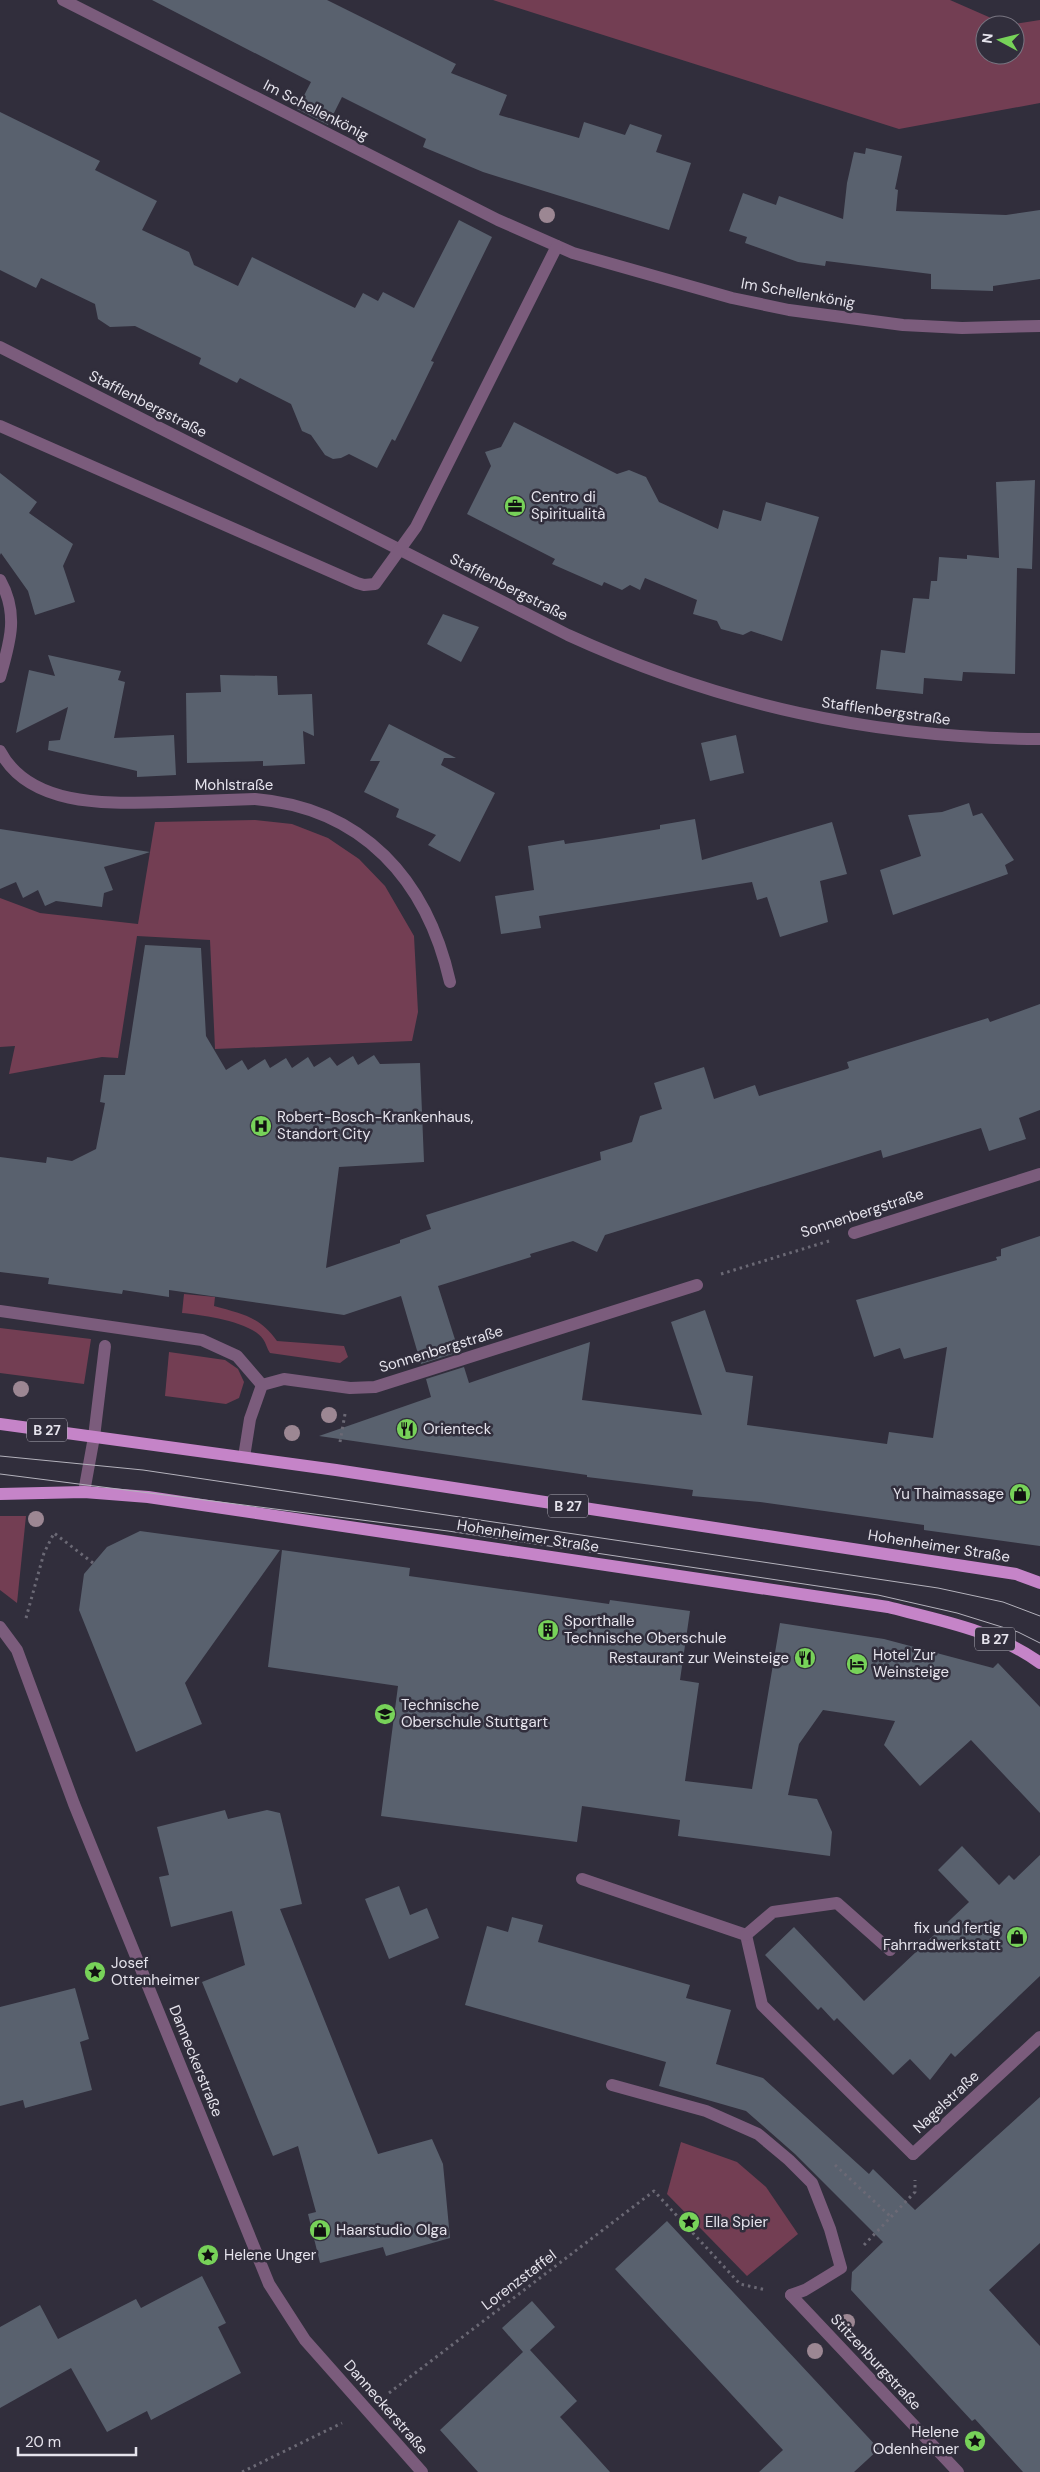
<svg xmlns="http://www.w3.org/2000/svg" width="1040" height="2472" font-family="'DM Sans',sans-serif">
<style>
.green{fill:#733e53;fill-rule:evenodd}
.building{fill:#59616e}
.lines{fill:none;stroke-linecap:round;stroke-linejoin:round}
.path{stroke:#6b6975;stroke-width:3;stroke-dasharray:2.5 4;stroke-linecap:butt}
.service{stroke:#7b5c7c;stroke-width:12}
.minor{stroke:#7b5c7c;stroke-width:12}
.primary{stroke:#c584c8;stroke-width:12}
.tram{stroke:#b4b2bc;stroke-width:1}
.tree{fill:#9c8793}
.labels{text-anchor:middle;stroke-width:5;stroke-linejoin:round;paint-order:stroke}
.shield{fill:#312e3c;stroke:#afadb7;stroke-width:1}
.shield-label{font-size:14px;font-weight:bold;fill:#e5e3ec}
.street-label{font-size:15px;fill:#e5e3ec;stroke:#312e3c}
.poi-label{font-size:15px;fill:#e5e3ec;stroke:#312e3c;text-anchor:start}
</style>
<rect width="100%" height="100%" fill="#312e3c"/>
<g class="green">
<path d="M493,0H950L1007,25L1040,20V103L899,129ZM985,25H1015V55H985Z"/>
<path d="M255,820L292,824L328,838L359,859L385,886L414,936L418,1012L412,1041L215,1049L210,940L137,936L118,1058L102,1057L9,1074L15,1046L0,1047V898L40,913L138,924L155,822Z"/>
<path d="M184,1294L215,1297L214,1306C242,1314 259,1316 277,1341L344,1346L348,1357L340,1363L270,1353C267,1349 266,1343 263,1339C250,1321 202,1315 182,1313Z"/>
<path d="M0,1328L91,1339L84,1384L0,1373Z"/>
<path d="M169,1352L225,1360L238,1369L244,1382L239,1398L226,1404L165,1396Z"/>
<path d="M0,1516H26L17,1603L0,1590Z"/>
<path d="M681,2142L737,2162L766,2187L798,2234L747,2276L667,2194Z"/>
</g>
<g class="building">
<path d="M152,0H327L456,64L451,73L507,95L499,115L579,138L584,122L625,135L630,124L662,135L656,152L691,163L669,230L483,172L423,147L426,139L342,97L328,125L297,109L311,82Z"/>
<path d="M0,112L100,161L95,170L157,201L142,230L189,252L194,265L238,286L252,257L355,308L363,293L378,301L383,292L414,308L459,220L492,237L431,361L434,362L416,399L395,441L392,439L377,468L349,454L341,458L333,459L325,455L311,435L302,431L291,404L240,378L237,383L199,364L201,358L135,326L110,327L98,319L95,304L41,278L36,288L0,270Z"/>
<path d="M866,148L902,156L895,189L898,190L896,211L1006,215L1040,210V279L993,286V291L931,289V274L826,261L825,266L798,262L745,243L747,237L729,231L743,193L776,205L779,196L843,219L847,183L854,152L865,154Z"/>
<path d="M514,422L617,474L629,470L646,477L659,502L718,529L723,510L761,521L766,502L819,517L782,641L751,631L743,635L721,629L717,621L693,614L697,600L645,578L640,590L630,585L622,590L604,582L602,586L552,564L555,559L467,514L491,466L485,452L501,447Z"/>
<path d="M0,473L37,502L29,513L73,544L63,566L75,602L35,615L28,591L1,553L0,555Z"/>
<path d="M1035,480L1032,569L1017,568L1015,674L963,672L962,681L924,678L923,694L876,689L881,650L905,653L913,598L929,599L931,581H937L939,557L967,559V555L999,558L996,482Z"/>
<path d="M443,614L479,627L461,662L427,644Z"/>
<path d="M48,655L121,671L118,680L125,682L114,738L174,735L176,775L137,777V771L48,750L49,741L60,740L68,707L16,733L29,670L55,676Z"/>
<path d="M220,675L277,676L278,695L312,694L314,736L303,731L305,764L263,766V761L187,763L186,693L221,692Z"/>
<path d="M389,724L456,758H444L441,765L495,793L460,862L428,845L436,835L396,817L399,809L364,792L380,761H370Z"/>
<path d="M736,735L744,773L710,781L701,743Z"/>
<path d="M969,803L973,816L982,813L1014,860L1005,865L1008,874L893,915L880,870L921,856L908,815L942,812Z"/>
<path d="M695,819L702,860L832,822L847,874L820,881L828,922L780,937L767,897L757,900L752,882L539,916L541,928L501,934L495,896L534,890L528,846L564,840L565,844L599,839L660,829V825Z"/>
<path d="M0,829L150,852L104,867L113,890L104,893L102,907L56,901L45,906L38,890L23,898L16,882L0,889Z"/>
<path d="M145,945L201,948L206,1036L226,1070L242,1060L248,1070L265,1059L270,1068L286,1058L292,1068L308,1057L314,1067L330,1057L337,1066L353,1056L358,1065L374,1055L380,1064L420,1063L424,1162L339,1167L326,1268L400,1243V1240L431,1229L426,1215L601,1160L600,1152L632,1142L640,1116L662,1109L654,1083L704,1067L714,1099L755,1085L759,1096L847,1069L849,1068L847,1062L988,1018L990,1022L1040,1004V1110L1019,1118L1026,1139L989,1151L981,1128L883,1158L881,1150L605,1235L597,1252L573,1241L530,1254L531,1257L438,1286L459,1352L421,1364L401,1296L344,1315L169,1290V1297L123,1290L122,1294L48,1284L49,1278L0,1272V1157L46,1163L47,1157L72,1161L96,1149L105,1103L100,1102L104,1075H125Z"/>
<path d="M1040,1236V1546L924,1530V1525L760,1502L692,1496L693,1490L587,1477V1475L319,1436L431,1397L426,1379L464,1367L469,1383L590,1342L582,1400L702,1415L671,1322L705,1310L726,1372L753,1376L747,1425L887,1444L889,1432L933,1438L947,1347L904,1359L900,1348L874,1357L856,1300L997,1260L996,1257L1001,1256V1249Z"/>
<path d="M140,1531L280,1550L185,1683L202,1724L136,1752L79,1610L84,1574L107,1547Z"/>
<path d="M282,1550L410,1568L409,1576L609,1604L610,1600L690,1611L680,1680L699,1683L685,1781L752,1789L780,1623L884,1639L993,1668L998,1663L1040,1707V1813L971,1740L920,1786L884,1745L895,1721L823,1710L799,1744L788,1795L817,1799L832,1832L830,1856L678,1836L680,1820L582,1806L577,1842L381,1816L398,1686L268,1667Z"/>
<path d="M225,1810L228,1819L267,1810L280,1813L302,1904L280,1909L378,2154L432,2139L443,2164L450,2238L386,2256L383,2247L320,2263L308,2214L316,2212L298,2146L273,2156L202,1982L245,1965L232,1911L171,1927L159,1877L169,1875L157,1827Z"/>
<path d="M962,1846L999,1885L1009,1875L1014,1880L1040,1855V1976L955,2057L951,2053L930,2080L910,2059L893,2075L837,2018L834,2021L821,2007L818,2010L765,1955L794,1927L864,2001L969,1902L938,1870Z"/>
<path d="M399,1886L410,1915L427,1908L439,1938L389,1959L365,1899Z"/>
<path d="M512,1917L543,1925L538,1942L690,1985L686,1998L731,2010L716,2064L763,2078L869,2174L873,2169L915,2210L1040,2097V2243L989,2290L1040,2346V2472H1023L975,2419L972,2421L851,2290L852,2272L883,2242L795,2154L746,2111L659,2086L666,2062L465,2005L487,1926L508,1932Z"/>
<path d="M75,1988L89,2039L80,2042L92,2090L25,2108L23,2100L0,2106V2007Z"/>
<path d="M667,2221L879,2449L854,2472H759L783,2450L615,2269Z"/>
<path d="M202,2276L226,2323L218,2327L241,2373L151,2420L147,2411L107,2432L71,2368L0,2408V2327L40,2305L58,2339L136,2299L141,2308Z"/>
<path d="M532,2301L555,2327L530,2350L577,2401L560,2417L610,2472H478L440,2430L523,2352L502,2328Z"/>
</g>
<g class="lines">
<g class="path">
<path d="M721,1274L829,1241"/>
<path d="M340,1442L345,1414"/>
<path d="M26,1618L44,1553L54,1533L93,1563"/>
<path d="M835,2165L891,2217"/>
<path d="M864,2245L915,2192V2180"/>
<path d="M389,2393L654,2191L740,2284L766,2290"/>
<path d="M242,2472L342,2423"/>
</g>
<g class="service">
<path d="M0,1311L202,1340L237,1356L262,1385"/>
<path d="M84,1492L94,1437L105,1346"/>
<path d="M582,1879L746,1935L762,2005L913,2154"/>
<path d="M746,1935L773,1912L837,1903L890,1950"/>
<path d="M612,2085L706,2111L758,2134L789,2160L812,2183L830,2229L841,2268L805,2290L791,2295"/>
</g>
<g class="minor">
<path d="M63,0L498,220L573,253L732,298L789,310L903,325L962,328L1040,326"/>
<path d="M0,347L568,635C721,705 872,738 1040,739"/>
<path d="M0,426L357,583L364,585L375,584L416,527L557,246"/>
<path d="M0,580C19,614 10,642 0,677"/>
<path d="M0,751C31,810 115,803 171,802C199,801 227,800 255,799C363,808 427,880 450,982"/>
<path d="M854,1233L1040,1174"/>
<path d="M244,1457L250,1419L262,1385L284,1379L350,1388L375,1387L697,1285"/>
<path d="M0,1627L17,1650L74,1804L269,2284L305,2340L422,2472"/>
<path d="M913,2154L1040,2037"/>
<path d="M791,2295L958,2472"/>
</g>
<g class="primary">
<path d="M0,1424L336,1470L1016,1574L1040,1583"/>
<path d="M0,1494L84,1492L148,1497L888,1607C939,1620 997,1631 1040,1663"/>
</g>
<g class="tram">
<path d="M0,1456L143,1470L938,1588L1003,1602L1040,1616"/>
<path d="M0,1474L448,1531L878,1595L957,1613L1018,1632L1040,1643"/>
</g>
</g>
<g class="tree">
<circle cx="547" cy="215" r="8"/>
<circle cx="21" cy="1389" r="8"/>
<circle cx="329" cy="1415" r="8"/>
<circle cx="292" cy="1433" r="8"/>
<circle cx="36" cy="1519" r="8"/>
<circle cx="847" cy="2322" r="8"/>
<circle cx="815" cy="2351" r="8"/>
</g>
<defs>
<g id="office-disc" transform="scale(1.125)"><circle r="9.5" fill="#77d259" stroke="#312e3c"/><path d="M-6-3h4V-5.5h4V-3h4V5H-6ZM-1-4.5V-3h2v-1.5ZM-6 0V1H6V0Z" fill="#111"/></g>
<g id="hospital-disc" transform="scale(1.125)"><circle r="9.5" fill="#77d259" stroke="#312e3c"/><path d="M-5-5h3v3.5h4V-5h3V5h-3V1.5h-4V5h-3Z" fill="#111"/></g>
<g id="restaurant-disc" transform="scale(1.125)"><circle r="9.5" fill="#77d259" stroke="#312e3c"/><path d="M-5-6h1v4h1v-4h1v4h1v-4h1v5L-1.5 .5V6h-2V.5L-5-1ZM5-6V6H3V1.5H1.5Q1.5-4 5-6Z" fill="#111"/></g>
<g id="shop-disc" transform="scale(1.125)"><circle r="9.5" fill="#77d259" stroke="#312e3c"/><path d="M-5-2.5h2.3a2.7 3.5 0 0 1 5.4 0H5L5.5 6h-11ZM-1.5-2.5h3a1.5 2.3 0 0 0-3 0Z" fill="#111"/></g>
<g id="building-disc" transform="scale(1.125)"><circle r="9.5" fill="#77d259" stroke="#312e3c"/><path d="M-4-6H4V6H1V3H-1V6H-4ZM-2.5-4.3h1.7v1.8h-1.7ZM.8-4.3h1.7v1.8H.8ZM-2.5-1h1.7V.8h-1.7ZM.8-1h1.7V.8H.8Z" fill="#111"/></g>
<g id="hotel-disc" transform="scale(1.125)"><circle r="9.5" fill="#77d259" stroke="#312e3c"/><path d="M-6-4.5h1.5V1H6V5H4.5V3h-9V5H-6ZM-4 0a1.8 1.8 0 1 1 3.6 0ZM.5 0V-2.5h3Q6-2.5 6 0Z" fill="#111"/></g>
<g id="school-disc" transform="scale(1.125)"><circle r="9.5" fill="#77d259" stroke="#312e3c"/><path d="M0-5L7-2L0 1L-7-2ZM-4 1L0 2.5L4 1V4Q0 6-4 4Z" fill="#111"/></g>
<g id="sight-disc" transform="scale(1.125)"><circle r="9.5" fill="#77d259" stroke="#312e3c"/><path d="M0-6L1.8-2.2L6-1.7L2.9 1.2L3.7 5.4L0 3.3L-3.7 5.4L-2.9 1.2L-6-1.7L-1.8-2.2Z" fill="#111"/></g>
</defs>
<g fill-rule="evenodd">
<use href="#office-disc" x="515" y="506"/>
<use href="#hospital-disc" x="261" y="1126"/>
<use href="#restaurant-disc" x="407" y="1429"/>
<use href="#shop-disc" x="1020" y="1494"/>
<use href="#building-disc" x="548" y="1630"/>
<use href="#restaurant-disc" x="805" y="1658"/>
<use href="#hotel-disc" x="857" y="1664"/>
<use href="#school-disc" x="385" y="1714"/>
<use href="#shop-disc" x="1017" y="1937"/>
<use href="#sight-disc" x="95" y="1972"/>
<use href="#sight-disc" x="689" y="2222"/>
<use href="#shop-disc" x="320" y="2230"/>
<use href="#sight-disc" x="208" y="2255"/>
<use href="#sight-disc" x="975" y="2441"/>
</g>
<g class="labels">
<g class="shield">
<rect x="27" y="1418.5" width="40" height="23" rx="4"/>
<rect x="548" y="1494.5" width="40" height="23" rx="4"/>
<rect x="975" y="1627.5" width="40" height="23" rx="4"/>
</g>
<g class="shield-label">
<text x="47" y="1435">B 27</text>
<text x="568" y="1511">B 27</text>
<text x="995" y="1644">B 27</text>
</g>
<g class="street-label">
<text transform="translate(316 110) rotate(27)" y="5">Im Schellenkönig</text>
<text transform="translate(798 293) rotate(10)" y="5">Im Schellenkönig</text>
<text transform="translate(148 404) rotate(27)" y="5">Stafflenbergstraße</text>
<text transform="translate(509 587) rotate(27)" y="5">Stafflenbergstraße</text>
<text transform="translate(886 711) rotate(8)" y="5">Stafflenbergstraße</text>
<text x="234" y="790">Mohlstraße</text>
<text transform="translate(862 1213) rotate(-18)" y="5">Sonnenbergstraße</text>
<text transform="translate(441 1349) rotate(-17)" y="5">Sonnenbergstraße</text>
<text transform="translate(528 1536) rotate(9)" y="5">Hohenheimer Straße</text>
<text transform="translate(939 1546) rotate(9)" y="5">Hohenheimer Straße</text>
<text transform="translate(196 2061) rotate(68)" y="5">Danneckerstraße</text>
<text transform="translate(946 2102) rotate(-43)" y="5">Nagelstraße</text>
<text transform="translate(519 2280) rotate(-37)" y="5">Lorenzstaffel</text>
<text transform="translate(876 2362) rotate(47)" y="5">Stitzenburgstraße</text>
<text transform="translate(386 2407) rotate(49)" y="5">Danneckerstraße</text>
</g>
<g class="poi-label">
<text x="531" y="502">Centro di<tspan x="531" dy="17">Spiritualità</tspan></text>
<text x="277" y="1122">Robert-Bosch-Krankenhaus,<tspan x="277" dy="17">Standort City</tspan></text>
<text x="423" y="1434">Orienteck</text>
<text x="1004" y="1499" text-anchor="end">Yu Thaimassage</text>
<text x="564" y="1626">Sporthalle<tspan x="564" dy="17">Technische Oberschule</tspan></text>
<text x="873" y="1660">Hotel Zur<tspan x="873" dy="17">Weinsteige</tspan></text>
<text x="789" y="1663" text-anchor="end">Restaurant zur Weinsteige</text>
<text x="401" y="1710">Technische<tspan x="401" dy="17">Oberschule Stuttgart</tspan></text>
<text x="1001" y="1933" text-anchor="end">fix und fertig<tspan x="1001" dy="17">Fahrradwerkstatt</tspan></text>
<text x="111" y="1968">Josef<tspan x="111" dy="17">Ottenheimer</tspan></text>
<text x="705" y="2227">Ella Spier</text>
<text x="336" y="2235">Haarstudio Olga</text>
<text x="224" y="2260">Helene Unger</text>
<text x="959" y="2437" text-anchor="end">Helene<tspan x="959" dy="17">Odenheimer</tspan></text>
</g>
</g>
<g transform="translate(1000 40) rotate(277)"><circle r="24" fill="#312e3c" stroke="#797682"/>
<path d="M0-4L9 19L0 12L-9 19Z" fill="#77d259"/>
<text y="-8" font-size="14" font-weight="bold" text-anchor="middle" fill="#e5e3ec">N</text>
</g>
<path d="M18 2447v8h118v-8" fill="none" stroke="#e5e3ec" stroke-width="2.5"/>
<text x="25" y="2447" font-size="15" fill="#e5e3ec" stroke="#312e3c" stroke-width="4" paint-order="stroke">20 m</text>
</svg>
